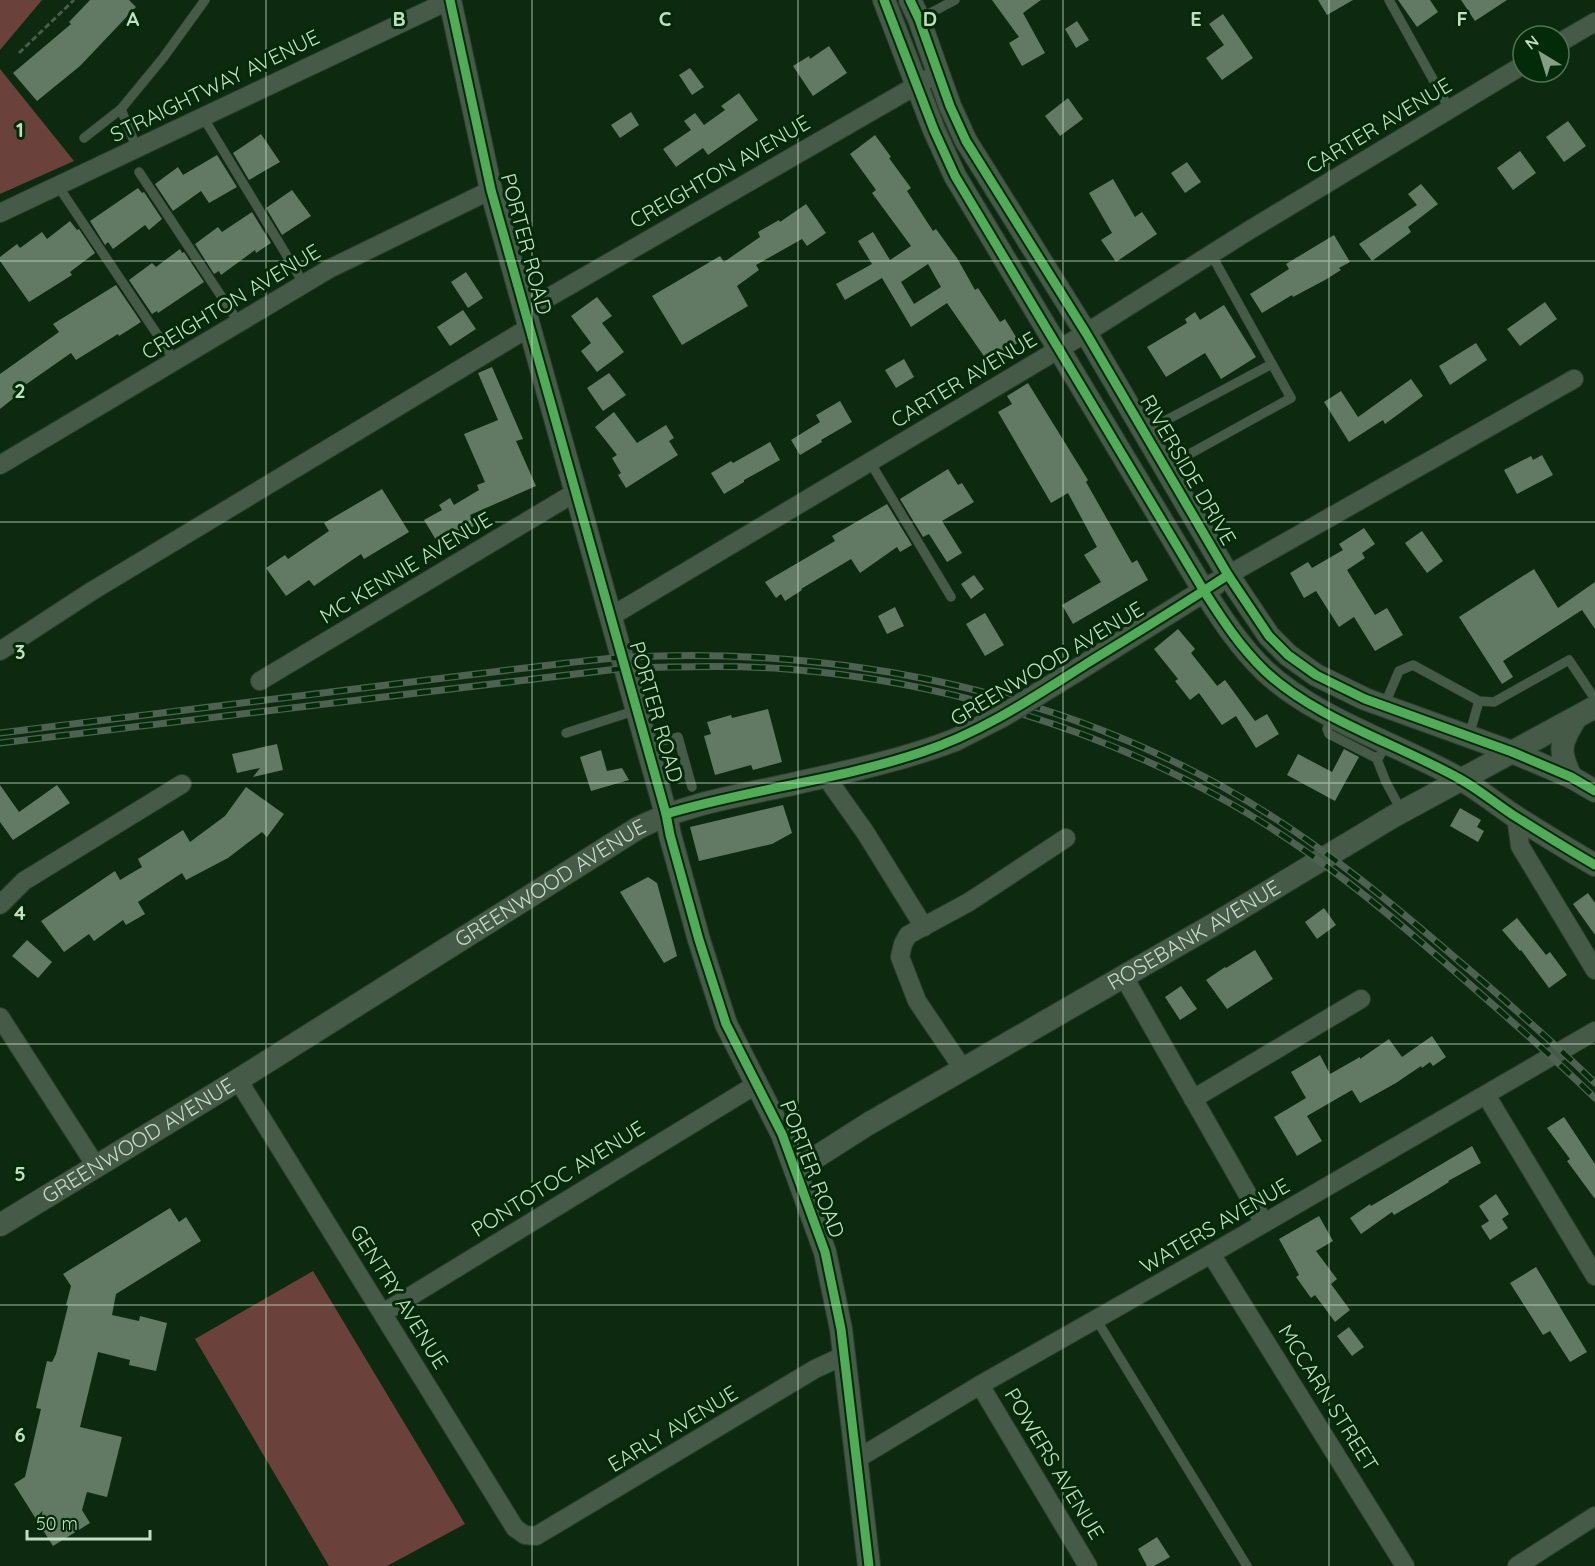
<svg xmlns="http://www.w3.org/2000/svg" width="1595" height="1566" font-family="Quicksand,sans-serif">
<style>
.green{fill:#6b413b}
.building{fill:#627964;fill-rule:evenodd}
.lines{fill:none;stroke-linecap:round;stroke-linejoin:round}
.service-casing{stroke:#2c402f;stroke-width:10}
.minor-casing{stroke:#2c402f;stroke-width:20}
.tertiary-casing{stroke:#2c402f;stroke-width:24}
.path{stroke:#495b4a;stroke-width:3;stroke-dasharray:6 3;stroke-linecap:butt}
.service{stroke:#465a48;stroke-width:9}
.minor{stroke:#465a48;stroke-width:18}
.tertiary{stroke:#465a48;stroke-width:22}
.rail-casing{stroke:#4e6251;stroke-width:7}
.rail{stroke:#032b09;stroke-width:4.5;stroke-dasharray:14;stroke-linecap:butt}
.tertiary-bridge-casing{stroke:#2c402f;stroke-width:24;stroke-linecap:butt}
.tertiary-bridge{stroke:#465a48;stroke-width:22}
.cycleway-casing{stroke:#032b09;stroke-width:13}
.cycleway{stroke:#51ab58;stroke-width:9}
.grid{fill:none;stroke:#c4dec4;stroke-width:1.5;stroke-opacity:0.55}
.labels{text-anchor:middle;stroke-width:6;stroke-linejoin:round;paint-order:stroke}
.street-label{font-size:21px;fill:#c4dec4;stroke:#032b09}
.grid-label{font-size:20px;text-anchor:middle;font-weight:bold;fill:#c4dec4;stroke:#032b09;stroke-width:6;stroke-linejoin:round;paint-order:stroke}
</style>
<rect width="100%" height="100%" fill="#0d2a11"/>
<g class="green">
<path d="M0,0H42L0,50Z"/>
<path d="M0,69L74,161L0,194Z"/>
<path d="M313,1271L465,1524L387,1566H329L195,1339Z"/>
</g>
<g class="building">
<path d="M90,0H129L136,7L80,66L37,101L13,73L71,24L69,22Z"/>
<path d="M992,0H1041L1023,13L1045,53L1022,66L1009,43L1019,37Z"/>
<path d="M1318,0H1353L1327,15Z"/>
<path d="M1398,0H1430L1438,12L1417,27Z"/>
<path d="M1461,0H1507L1475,21Z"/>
<path d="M1223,14L1253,58L1222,80L1206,58L1224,45L1209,24Z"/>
<path d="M1077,21L1089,40L1076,48L1065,29Z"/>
<path d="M829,46L847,73L813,96L793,66L809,56L810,59Z"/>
<path d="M690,68L704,87L692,95L679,75Z"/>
<path d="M739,93L758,120L708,155L703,148L676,167L663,149L691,130L684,121L695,113L704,125L725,110L721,106Z"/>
<path d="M1068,98L1083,119L1060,136L1045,116Z"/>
<path d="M631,112L639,125L620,138L611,125Z"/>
<path d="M1568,121L1586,146L1564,162L1546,137Z"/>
<path d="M261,134L280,162L249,180L233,153Z"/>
<path d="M875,135L891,157L889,158L911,188L907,191L933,231L936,229L957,258L975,290L978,288L1000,322L1005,319L1019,342L988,362L947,303L911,327L882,278L845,300L836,284L872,264L858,241L873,232L890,260L911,246L872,193L876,190L850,154ZM928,264L941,287L914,304L901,282Z"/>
<path d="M1520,151L1536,173L1513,190L1497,168Z"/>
<path d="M217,155L237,187L209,203L201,191L173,211L155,184L178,167L183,175Z"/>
<path d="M1187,162L1201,182L1185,193L1171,173Z"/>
<path d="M1113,179L1135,217L1142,212L1157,234L1116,262L1101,240L1112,233L1089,193Z"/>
<path d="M1421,184L1438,204L1408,227L1411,232L1372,261L1359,244L1417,205L1408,194Z"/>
<path d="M138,188L142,193L144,192L162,219L149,230L145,225L113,249L108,242L105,245L90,221Z"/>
<path d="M292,190L311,216L282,235L266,208Z"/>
<path d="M806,204L826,233L807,246L802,239L756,265L759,270L737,286L748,306L682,345L652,296L720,256L724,262L760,237L758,232L779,220L780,222Z"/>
<path d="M252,212L271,243L256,253L255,250L221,275L219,271L214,274L195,244L218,227L222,232Z"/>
<path d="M70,221L77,230L79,229L95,253L70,272L72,275L29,302L0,261V257L17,244L20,248L42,232L47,239Z"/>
<path d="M1334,235L1350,262L1339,268L1341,270L1325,280L1293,297L1292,295L1262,313L1250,294L1289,269L1286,264Z"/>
<path d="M180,249L182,253L184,252L204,282L158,313L157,311L152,314L129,280L152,263L156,267Z"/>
<path d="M466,272L483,298L468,308L451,282Z"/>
<path d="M116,285L141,322L119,336L118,334L76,360L71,353L18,390L20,393L0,409V374L59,332L53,324Z"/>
<path d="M597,297L612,316L602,323L624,352L597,372L581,351L591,343L571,316Z"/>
<path d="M1545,302L1557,319L1520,346L1507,329Z"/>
<path d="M1224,305L1256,357L1221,379L1205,353L1166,377L1147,347L1187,323L1185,319L1195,312L1200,320Z"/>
<path d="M463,310L476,329L450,346L437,327Z"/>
<path d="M1476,343L1487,360L1450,385L1439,366Z"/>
<path d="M904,359L914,377L896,388L885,370Z"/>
<path d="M492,367L523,439L516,441L536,486L470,515L476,525L452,538L449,532L436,540L424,520L442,510L439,505L450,498L454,505L479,490L477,485L485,482L464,434L498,420L478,373Z"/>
<path d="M609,373L626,395L603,411L587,388Z"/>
<path d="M1411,379L1423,396L1385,424L1383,420L1349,442L1324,402L1341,391L1358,417Z"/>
<path d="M1028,383L1088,480L1086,482L1132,563L1137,560L1148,580L1073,624L1062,605L1101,582L1084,555L1097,547L1068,493L1051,503L998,412L1012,404L1007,396Z"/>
<path d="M840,401L852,422L821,440L822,442L800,455L791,440L820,422L816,415Z"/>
<path d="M614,412L637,443L666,425L674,438L669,441L678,455L626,488L618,475L621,473L612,458L617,455L595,427Z"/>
<path d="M770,442L780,460L744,480V482L724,494L711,473L731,461L733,463Z"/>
<path d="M1542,455L1553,475L1517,494L1504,470L1531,456L1533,460Z"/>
<path d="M948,469L958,485L962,483L974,502L942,521L962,553L947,562L929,534L923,537L900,499Z"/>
<path d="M382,489L409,532L364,559L361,554L314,586L309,580L286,596L266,568L285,555L288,559L329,531L324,523Z"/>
<path d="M887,504L912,545L900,552L897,547L860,573L851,559L801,589L802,590L785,601L781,594L776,598L765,582L835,541L832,536Z"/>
<path d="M1364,528L1375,544L1362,553L1365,558L1347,570L1375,615L1387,608L1403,635L1375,651L1354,617L1339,627L1316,591L1304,598L1290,573L1308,562L1312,568L1343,550L1339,544Z"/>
<path d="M1422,531L1443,561L1427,573L1405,543Z"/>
<path d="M1534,569L1558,608L1595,582V629L1582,610L1503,661L1513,677L1502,684L1459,617Z"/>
<path d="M974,575L984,589L971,599L961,584Z"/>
<path d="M895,607L904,626L887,634L878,616Z"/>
<path d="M985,613L1004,645L985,656L966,624Z"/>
<path d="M1178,629L1195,649L1191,653L1218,687L1217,686L1225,680L1255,721L1267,714L1279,734L1256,748L1236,716L1222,725L1199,693L1190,700L1175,681L1178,679L1154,649Z"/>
<path d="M768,709L782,762L753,770L751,765L715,775L704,736L711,734L707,722L731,715L732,718Z"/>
<path d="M277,744L283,770L253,777L260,768L237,773L232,754Z"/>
<path d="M1344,749L1359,757L1335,801L1287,775L1298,754L1332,772Z"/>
<path d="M601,750L607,771L622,768L629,780L591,791L580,757Z"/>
<path d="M0,785L19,812L57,785L70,803L13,840L0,822Z"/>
<path d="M246,787L284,814L267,837L262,832L228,858L186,880L182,873L138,902L145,914L126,925L123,920L94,941L89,934L64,952L41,921L115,871L120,880L142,867L138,859L183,830L190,842L225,816Z"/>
<path d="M783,805L792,833L772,844L699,861L690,827Z"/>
<path d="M1460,808L1481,820L1477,827L1484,831L1478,842L1450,826Z"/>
<path d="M648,877L657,883L677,956L664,963L620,892Z"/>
<path d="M1588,893L1595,903V935L1573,904Z"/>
<path d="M1324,908L1336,925L1317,939L1305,922Z"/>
<path d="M1517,918L1546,955L1550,952L1567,975L1549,988L1521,950L1520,951L1502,930Z"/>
<path d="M27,940L52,962L38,978L12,956Z"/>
<path d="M1255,950L1273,979L1227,1009L1206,980L1225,967L1226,968Z"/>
<path d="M1181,986L1197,1009L1180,1020L1165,997Z"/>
<path d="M1432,1036L1446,1057L1433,1066L1430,1062L1422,1068L1421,1066L1396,1083L1360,1103L1352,1090L1307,1116L1322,1141L1297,1156L1274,1117L1306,1098L1291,1072L1320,1055L1330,1074L1360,1057V1059L1389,1039L1402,1057Z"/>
<path d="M1564,1117L1595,1164V1199L1567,1161L1570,1159L1547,1128Z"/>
<path d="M1472,1146L1481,1163L1448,1181L1449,1182L1428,1195L1394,1215L1392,1212L1361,1234L1350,1218L1370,1204L1371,1206Z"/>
<path d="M1496,1194L1509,1214L1502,1219L1508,1228L1490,1240L1481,1226L1489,1221L1479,1206Z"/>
<path d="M170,1208L179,1222L186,1217L201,1241L116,1294L112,1315L139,1321L140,1316L167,1323L156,1371L129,1365L130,1360L98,1352L80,1427L122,1437L107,1497L87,1492L82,1510L90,1523L53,1546L14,1484L25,1477L41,1409L36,1408L47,1361L52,1362L56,1354L68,1306L66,1305L71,1286L63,1274Z"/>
<path d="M1319,1216L1333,1241L1316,1251L1337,1279L1331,1284L1350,1310L1335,1322L1315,1295L1311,1298L1296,1277L1299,1275L1279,1239Z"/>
<path d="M1536,1267L1587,1352L1570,1362L1550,1331L1543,1335L1510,1283Z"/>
<path d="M1349,1327L1364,1347L1352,1356L1337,1336Z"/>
<path d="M1157,1537L1170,1557L1154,1566H1147L1138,1549Z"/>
</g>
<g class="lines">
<g class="service-casing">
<g id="service">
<path d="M1389,0L1450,110"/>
<path d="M919,19L955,0"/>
<path d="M203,117L304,284"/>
<path d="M84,138L121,109"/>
<path d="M137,149L121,109L163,58L205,0"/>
<path d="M139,172L239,323"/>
<path d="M58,186L175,361"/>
<path d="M1163,422L1184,457L1291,398L1272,364"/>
<path d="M1144,432L1272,364L1211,254"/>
<path d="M870,462L951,597"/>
<path d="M1384,706L1399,671L1413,665L1479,701L1494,702L1569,660L1595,699"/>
<path d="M1332,716L1327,729L1329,734L1374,757H1379L1387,743"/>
<path d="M566,733L637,710"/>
<path d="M1469,736L1479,701"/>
<path d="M647,745L678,737L692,787"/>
<path d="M1376,757L1386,782L1402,812"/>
<path d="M1096,1319L1247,1566"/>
</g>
</g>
<g class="minor-casing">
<g id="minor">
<path d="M1559,43L1595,22"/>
<path d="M0,213L450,0"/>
<path d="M525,311L938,73"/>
<path d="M0,465L329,269L491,190"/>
<path d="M1228,575L1574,379"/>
<path d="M610,617L1086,333L1248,231L1523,65"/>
<path d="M0,651L92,591L530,327"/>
<path d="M260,681L576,492"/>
<path d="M826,777L865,832L924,927"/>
<path d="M1516,816L1520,846L1595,970"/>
<path d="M0,905L24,881L182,784"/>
<path d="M1124,977L1264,1223"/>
<path d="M0,1017L96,1166"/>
<path d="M963,1069L917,1001L900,957L903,944L908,935L969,902L1066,838"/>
<path d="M238,1080L515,1528L525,1535L536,1536L815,1369L843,1356"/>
<path d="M1486,1095L1595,1276"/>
<path d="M1193,1099L1361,999"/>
<path d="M1211,1254L1405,1566"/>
<path d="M383,1313L757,1084"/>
<path d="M980,1385L1088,1566"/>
<path d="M857,1459L980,1385L1211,1254L1595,1031"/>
<path d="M1517,1566L1595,1516"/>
</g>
</g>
<g class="tertiary-casing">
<g id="tertiary">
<path d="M450,0L491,190L666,814L670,835L699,940L726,1024L782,1134L825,1252L841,1329L869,1566"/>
<path d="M884,0L934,130L955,176L1204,591C1222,619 1240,647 1265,671C1316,719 1398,744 1460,779C1478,789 1495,803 1513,815C1540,832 1567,849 1595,865"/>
<path d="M910,0L919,19L950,106L966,141L1086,333L1228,575L1269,636L1288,655L1316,675L1365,699L1512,752L1571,777L1595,791"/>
<path d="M1074,672L1215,584"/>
<path d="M1571,777C1558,750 1560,743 1576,718"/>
<path id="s1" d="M796,1170L868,1124L1218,922L1394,816L1595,707"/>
<path id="s2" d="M0,1225L238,1080L638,828C682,806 722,799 769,789C832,775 895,763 955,740"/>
</g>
</g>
<path class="path" d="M19,53L74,0"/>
<use href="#service" class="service"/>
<use href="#minor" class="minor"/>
<use href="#tertiary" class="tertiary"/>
<g class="rail-casing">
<g id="rail">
<path d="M0,733C126,717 253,702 379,686C428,680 476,674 525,668C560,664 594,659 629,657C833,647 1043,687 1223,787C1309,835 1385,897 1460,962C1506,1001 1552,1041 1595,1083"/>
<path d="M0,743L626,668C679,667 732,665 786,669C935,680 1085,724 1217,796C1306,844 1384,909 1460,976C1506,1016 1552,1056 1595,1098"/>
</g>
</g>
<use href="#rail" class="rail"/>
<g class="tertiary-bridge-casing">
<path id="tertiary-bridge" d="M955,740L1004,715L1074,672"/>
</g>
<use href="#tertiary-bridge" class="tertiary-bridge"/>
<g class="cycleway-casing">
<g id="cycleway">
<path d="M450,0L491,190L666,814L670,835L699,940L726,1024L782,1134L825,1252L841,1329L869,1566"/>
<path d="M884,0L934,130L955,176L1204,591C1222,619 1240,647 1265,671C1316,719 1398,744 1460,779C1478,789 1495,803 1513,815C1540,832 1567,849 1595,865"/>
<path d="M910,0L919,19L950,106L966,141L1086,333L1228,575L1269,636L1288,655L1316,675L1365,699L1512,752L1571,777L1595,791"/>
<path d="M666,814C750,789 839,780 922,752C981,733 1034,697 1086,664C1133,635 1181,606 1228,575"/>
</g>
</g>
<use href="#cycleway" class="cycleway"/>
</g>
<path class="grid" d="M266,0V1566M532,0V1566M798,0V1566M1063,0V1566M1329,0V1566M0,261H1595M0,522H1595M0,783H1595M0,1044H1595M0,1305H1595"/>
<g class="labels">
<g class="street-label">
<text transform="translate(215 86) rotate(-26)" y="7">STRAIGHTWAY AVENUE</text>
<text transform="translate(1379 126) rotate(-31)" y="7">CARTER AVENUE</text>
<text transform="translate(720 172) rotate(-30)" y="7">CREIGHTON AVENUE</text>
<text transform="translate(526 244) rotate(75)" y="7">PORTER ROAD</text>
<text transform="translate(231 302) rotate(-31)" y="7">CREIGHTON AVENUE</text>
<text transform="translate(964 380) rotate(-31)" y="7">CARTER AVENUE</text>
<text transform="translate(1188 470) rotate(60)" y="7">RIVERSIDE DRIVE</text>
<text transform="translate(406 568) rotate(-31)" y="7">MC KENNIE AVENUE</text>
<text transform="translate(1047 664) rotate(-31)" y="7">GREENWOOD AVENUE</text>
<text transform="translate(656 712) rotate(74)" y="7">PORTER ROAD</text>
<text dy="7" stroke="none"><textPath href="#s2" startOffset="648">GREENWOOD AVENUE</textPath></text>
<text dy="7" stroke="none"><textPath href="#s1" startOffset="462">ROSEBANK AVENUE</textPath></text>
<text dy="7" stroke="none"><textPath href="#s2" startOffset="162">GREENWOOD AVENUE</textPath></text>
<text transform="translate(812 1169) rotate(69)" y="7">PORTER ROAD</text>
<text transform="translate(558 1179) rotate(-32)" y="7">PONTOTOC AVENUE</text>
<text transform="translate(1215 1226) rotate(-30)" y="7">WATERS AVENUE</text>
<text transform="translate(399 1297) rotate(58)" y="7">GENTRY AVENUE</text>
<text transform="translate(1328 1398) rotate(58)" y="7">MCCARN STREET</text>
<text transform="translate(673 1429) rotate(-31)" y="7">EARLY AVENUE</text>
<text transform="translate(1054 1464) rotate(59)" y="7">POWERS AVENUE</text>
</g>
</g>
<g class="grid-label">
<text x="133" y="26">A</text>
<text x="399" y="26">B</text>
<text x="665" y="26">C</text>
<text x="930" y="26">D</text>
<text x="1196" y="26">E</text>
<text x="1462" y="26">F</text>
<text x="20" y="137">1</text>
<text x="20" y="398">2</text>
<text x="20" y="659">3</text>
<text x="20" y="920">4</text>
<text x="20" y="1181">5</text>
<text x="20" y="1442">6</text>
</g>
<g transform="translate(1541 54) rotate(322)"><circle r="28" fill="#032b09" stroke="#507354" stroke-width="1.5"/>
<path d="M0-4.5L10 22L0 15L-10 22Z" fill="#849f85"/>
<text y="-9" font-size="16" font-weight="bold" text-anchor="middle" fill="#c4dec4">N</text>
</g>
<path d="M27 1530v9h123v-9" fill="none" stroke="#c4dec4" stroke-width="3"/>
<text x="36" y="1530" font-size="18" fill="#c4dec4" stroke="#032b09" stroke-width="4.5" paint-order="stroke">50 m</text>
</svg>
